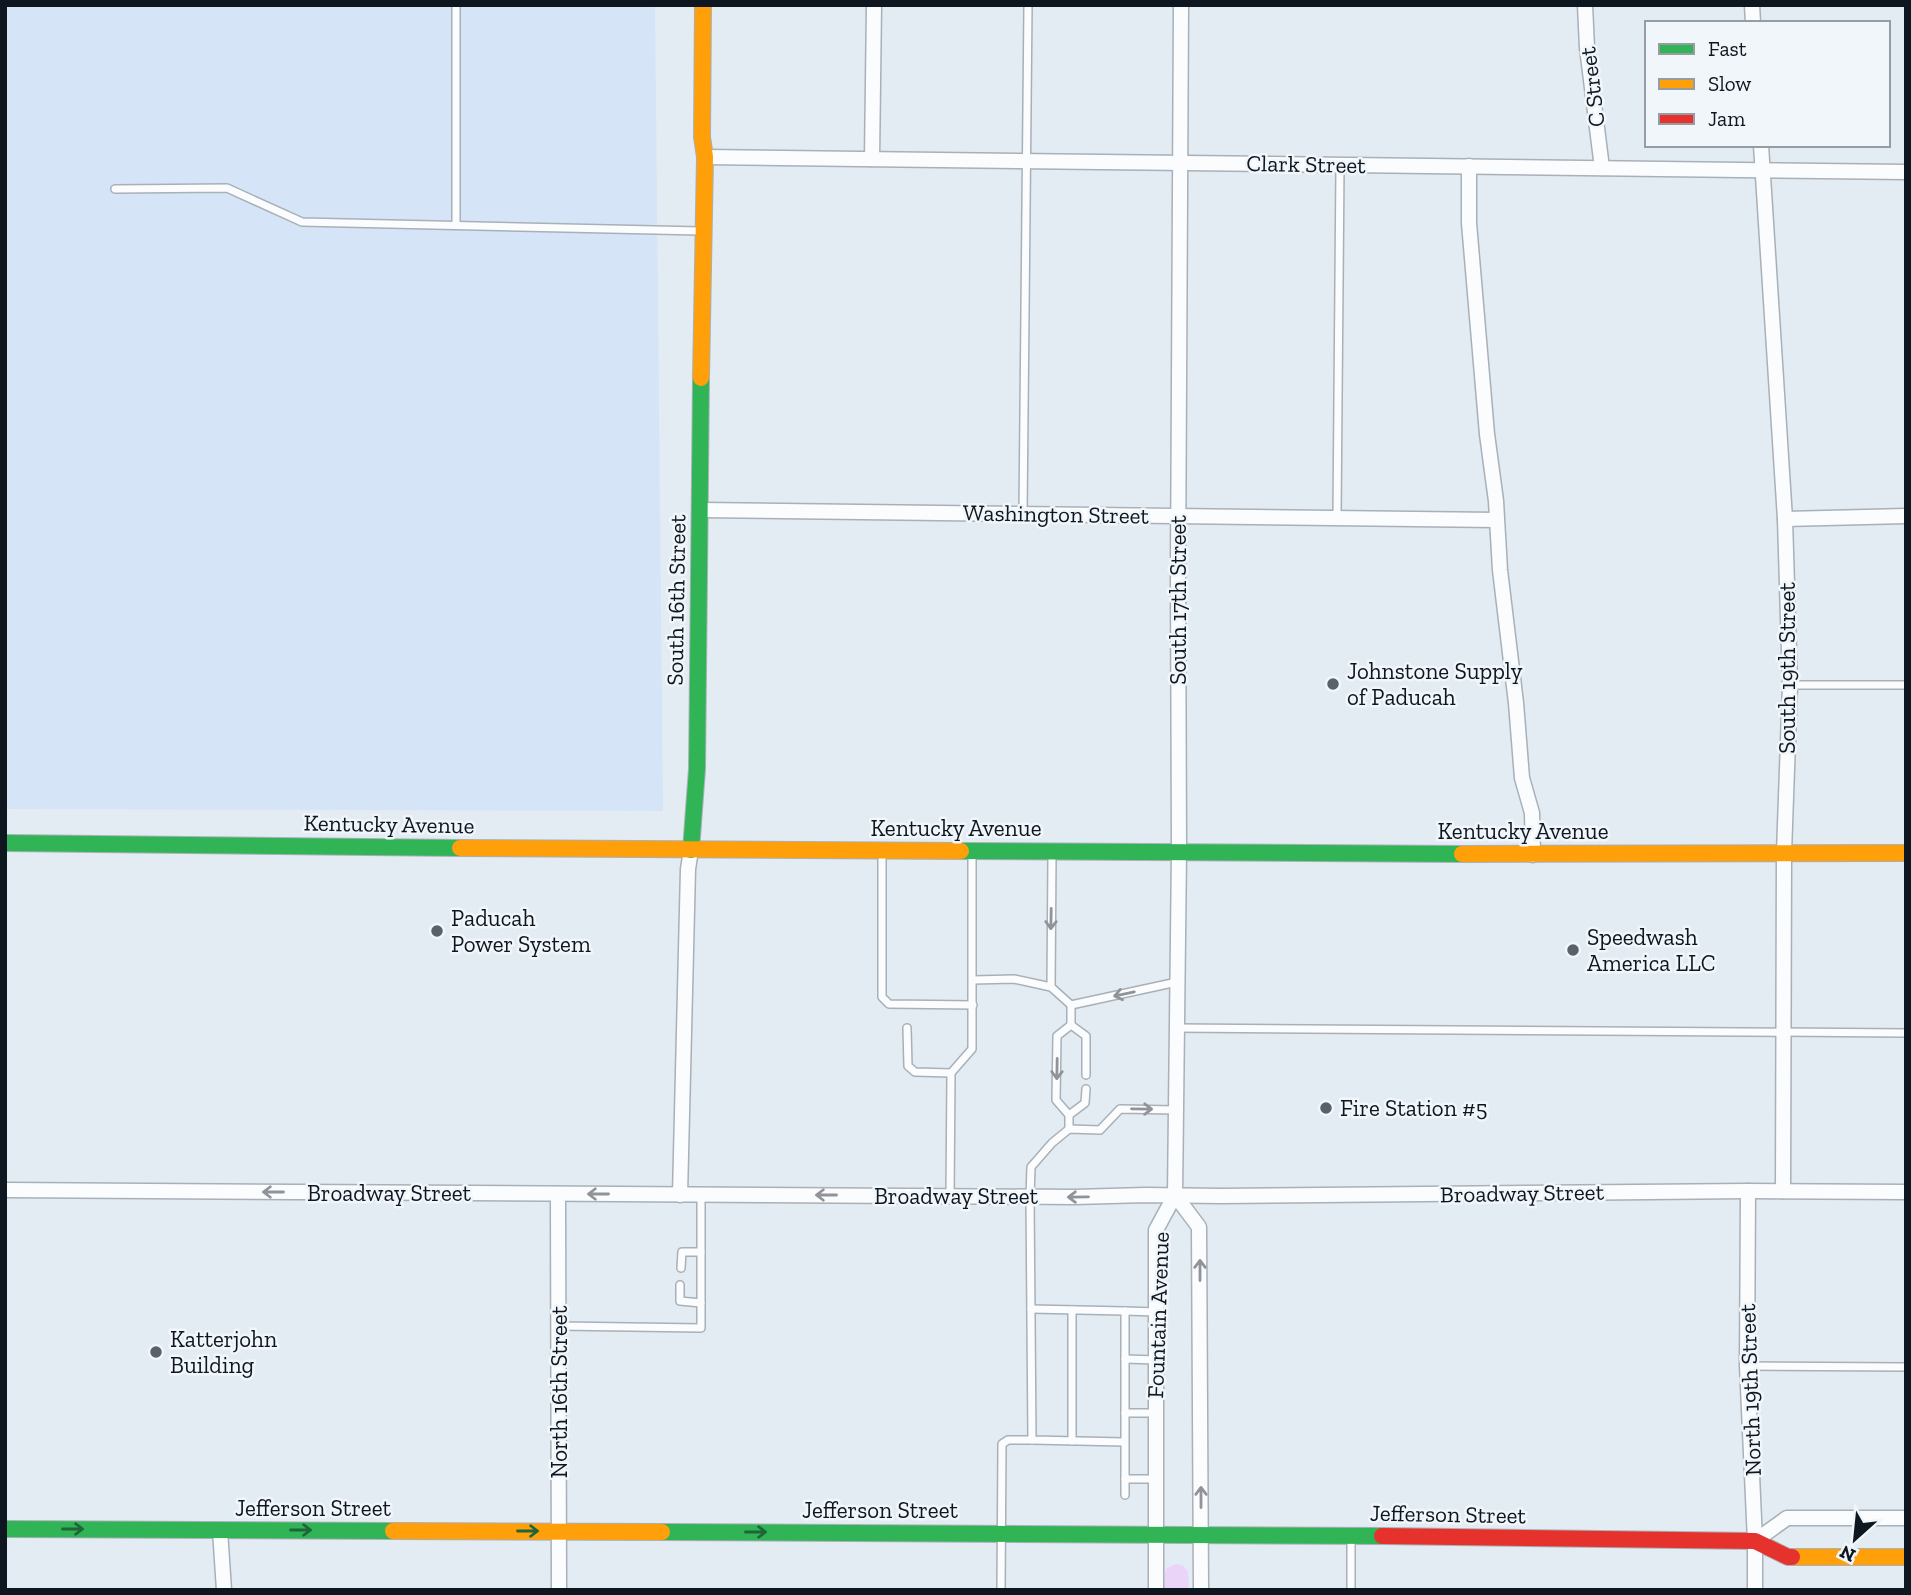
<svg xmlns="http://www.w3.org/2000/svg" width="1911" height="1595" font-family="'Zilla Slab',serif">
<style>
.built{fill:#d5e5f7}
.green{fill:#ead4f8}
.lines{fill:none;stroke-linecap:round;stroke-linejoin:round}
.lane-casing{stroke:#a8b0b8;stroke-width:10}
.street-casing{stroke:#a8b0b8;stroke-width:17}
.fast-casing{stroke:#a8b0b8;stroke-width:18}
.slow-casing{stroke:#a8b0b8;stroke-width:18}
.jam-casing{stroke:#a8b0b8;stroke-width:18}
.lane{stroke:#fbfcfd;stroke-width:7}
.street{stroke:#fbfcfd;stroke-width:14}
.fast{stroke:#30b455;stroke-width:16}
.slow{stroke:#ff9f0a;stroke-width:16}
.jam{stroke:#e5322d;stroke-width:16}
.oneway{stroke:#909499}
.oneway2{stroke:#1f653a}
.poi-dot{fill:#596169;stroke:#f1f6fb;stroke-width:2.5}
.labels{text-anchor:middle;stroke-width:5;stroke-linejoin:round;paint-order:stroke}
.street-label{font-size:23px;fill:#0e161f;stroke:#f1f6fb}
.poi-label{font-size:23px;fill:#0e161f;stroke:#f1f6fb;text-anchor:start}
</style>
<rect width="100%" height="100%" fill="#e3ebf3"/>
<path class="built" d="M5,5H655L663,811L5,809Z"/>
<path class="green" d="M1176,1564L1182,1565L1188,1571L1189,1590H1164L1165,1573L1167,1568Z"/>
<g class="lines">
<g class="lane-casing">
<g id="lane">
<path d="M115,189L227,188L302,222L700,231"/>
<path d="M456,225V5"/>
<path d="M1023,514L1028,5"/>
<path d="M1337,517L1340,165"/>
<path d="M1790,685H1906"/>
<path d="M882,854V997L889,1004L973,1005"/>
<path d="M973,980L1014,979L1051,987L1071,1005V1025"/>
<path d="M1051,987L1052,855"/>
<path d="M1071,1005L1177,982"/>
<path d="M1071,1025L1086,1036V1075"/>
<path d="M907,1028L908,1066L915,1072L951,1073"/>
<path d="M1176,1028L1906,1033"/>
<path d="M1069,1115L1085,1103L1086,1089"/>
<path d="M1069,1129V1115L1056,1100L1057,1036L1071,1025"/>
<path d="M950,1196L951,1073L972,1049V855"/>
<path d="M681,1268L682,1252H701"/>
<path d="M680,1285V1301L701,1303"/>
<path d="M1031,1309L1125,1311V1495"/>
<path d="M1125,1311L1156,1312"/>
<path d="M559,1326L701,1328V1195"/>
<path d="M1125,1359L1156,1360"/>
<path d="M1747,1366L1906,1367"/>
<path d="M1125,1413H1155"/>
<path d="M1072,1441V1310"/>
<path d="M1124,1442L1032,1440L1030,1197L1031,1167L1052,1143L1069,1129L1100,1130L1120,1109L1176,1110"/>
<path d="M1125,1479H1156"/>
<path d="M1001,1590L1002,1444L1008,1440H1032"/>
<path d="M1351,1590V1537"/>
</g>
</g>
<g class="street-casing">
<g id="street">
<path d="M1585,5L1587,48L1602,168"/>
<path d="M1752,5L1753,23"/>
<path d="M1761,145L1785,519L1790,685L1784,853L1783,1191"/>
<path d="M705,157L1906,172"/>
<path d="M872,159L874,5"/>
<path d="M1469,166V223L1487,434L1496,501L1500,570L1516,703L1522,778L1532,813L1533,855"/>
<path d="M700,510L1496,520"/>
<path d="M1785,519L1906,516"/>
<path d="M5,1190L1074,1197L1146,1195L1221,1196L1748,1191L1906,1192"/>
<path d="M1748,1191L1747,1366L1755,1541V1590"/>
<path d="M558,1194L559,1590"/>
<path d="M680,1195L688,869L691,850"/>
<path d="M1175,1195L1199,1227L1201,1590"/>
<path d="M220,1530L224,1590"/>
<path d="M1755,1541L1787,1518H1906"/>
<path d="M1156,1590V1230L1175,1195L1179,851L1178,571L1181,5"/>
</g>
</g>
<g class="fast-casing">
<g id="fast">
<path d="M5,843L460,848"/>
<path d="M691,850L697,769L701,378"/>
<path d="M961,851L1462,854"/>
<path d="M5,1529L393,1531"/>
<path d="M662,1532L1382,1536"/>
</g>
</g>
<g class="slow-casing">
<g id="slow">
<path d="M701,378L705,157L702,137L703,5"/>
<path d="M460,848L961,851"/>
<path d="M1462,854L1906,853"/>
<path d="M393,1531L662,1532"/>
<path d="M1792,1557H1906"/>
</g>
</g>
<g class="jam-casing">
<path id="jam" d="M1382,1536L1755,1541L1788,1557H1792"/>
</g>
<use href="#lane" class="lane"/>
<use href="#street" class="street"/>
<use href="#fast" class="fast"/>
<use href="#slow" class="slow"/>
<use href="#jam" class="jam"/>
</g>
<defs><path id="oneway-shaft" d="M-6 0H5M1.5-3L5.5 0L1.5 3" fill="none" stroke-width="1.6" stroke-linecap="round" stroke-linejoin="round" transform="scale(1.75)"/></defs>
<g class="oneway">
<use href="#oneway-shaft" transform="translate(1051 919) rotate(91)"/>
<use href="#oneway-shaft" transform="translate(1124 994) rotate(168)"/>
<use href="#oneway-shaft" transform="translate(1057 1069) rotate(91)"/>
<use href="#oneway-shaft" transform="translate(1142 1109) rotate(1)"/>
<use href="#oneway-shaft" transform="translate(273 1192) rotate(-180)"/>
<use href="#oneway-shaft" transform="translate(598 1194) rotate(-180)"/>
<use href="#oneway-shaft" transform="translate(826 1195) rotate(-180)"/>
<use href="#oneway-shaft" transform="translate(1078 1197) rotate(179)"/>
<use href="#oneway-shaft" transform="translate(1200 1270) rotate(-90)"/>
<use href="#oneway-shaft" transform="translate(1201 1497) rotate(-90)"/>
</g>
<g class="oneway2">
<use href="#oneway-shaft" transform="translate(73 1529)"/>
<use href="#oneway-shaft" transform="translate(301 1530)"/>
<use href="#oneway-shaft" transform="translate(528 1531)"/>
<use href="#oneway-shaft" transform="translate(756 1532)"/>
</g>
<g class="poi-dot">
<circle cx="1333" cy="684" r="7"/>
<circle cx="437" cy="931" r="7"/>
<circle cx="1573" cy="950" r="7"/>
<circle cx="1326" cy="1108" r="7"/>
<circle cx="156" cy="1352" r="7"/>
</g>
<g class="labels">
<g class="street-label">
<text transform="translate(1592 87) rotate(-97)" y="8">C Street</text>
<text transform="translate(1306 164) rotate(1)" y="8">Clark Street</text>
<text transform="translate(1056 514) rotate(1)" y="8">Washington Street</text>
<text transform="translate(676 600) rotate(-89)" y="8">South 16th Street</text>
<text transform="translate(1178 600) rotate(-90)" y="8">South 17th Street</text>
<text transform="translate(1787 668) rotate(-90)" y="8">South 19th Street</text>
<text transform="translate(389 824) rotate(1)" y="8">Kentucky Avenue</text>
<text x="956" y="836">Kentucky Avenue</text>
<text x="1523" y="839">Kentucky Avenue</text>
<text x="389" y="1201">Broadway Street</text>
<text transform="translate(1522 1193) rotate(-1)" y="8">Broadway Street</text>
<text x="956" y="1204">Broadway Street</text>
<text transform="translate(1158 1315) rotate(-88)" y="8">Fountain Avenue</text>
<text transform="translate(1750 1390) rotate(-92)" y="8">North 19th Street</text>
<text transform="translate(559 1392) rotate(-90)" y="8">North 16th Street</text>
<text x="313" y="1516">Jefferson Street</text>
<text x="880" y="1518">Jefferson Street</text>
<text transform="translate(1448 1514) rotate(1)" y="8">Jefferson Street</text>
</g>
<g class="poi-label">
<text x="1347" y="679">Johnstone Supply<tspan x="1347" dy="26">of Paducah</tspan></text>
<text x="451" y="926">Paducah<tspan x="451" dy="26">Power System</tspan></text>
<text x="1587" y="945">Speedwash<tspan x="1587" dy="26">America LLC</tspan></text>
<text x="1340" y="1116">Fire Station #5</text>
<text x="170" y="1347">Katterjohn<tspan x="170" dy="26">Building</tspan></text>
</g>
</g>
<rect width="1911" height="1595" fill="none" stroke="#0e161f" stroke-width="14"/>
<rect x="1645" y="21" width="245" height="126" fill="#f1f6fb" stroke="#969ca3" stroke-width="2"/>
<rect x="1659" y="44" width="35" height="10" fill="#30b455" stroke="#969ca3" stroke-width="2"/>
<text x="1708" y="56" font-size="21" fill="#0e161f">Fast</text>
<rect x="1659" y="79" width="35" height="10" fill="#ff9f0a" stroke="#969ca3" stroke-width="2"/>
<text x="1708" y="91" font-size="21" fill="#0e161f">Slow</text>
<rect x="1659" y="114" width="35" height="10" fill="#e5322d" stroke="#969ca3" stroke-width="2"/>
<text x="1708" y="126" font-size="21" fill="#0e161f">Jam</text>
<g transform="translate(1855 1539) rotate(207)" stroke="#f1f6fb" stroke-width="5" paint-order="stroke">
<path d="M0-5L12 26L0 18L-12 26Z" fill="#0e161f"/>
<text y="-10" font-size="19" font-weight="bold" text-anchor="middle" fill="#0e161f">N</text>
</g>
</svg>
